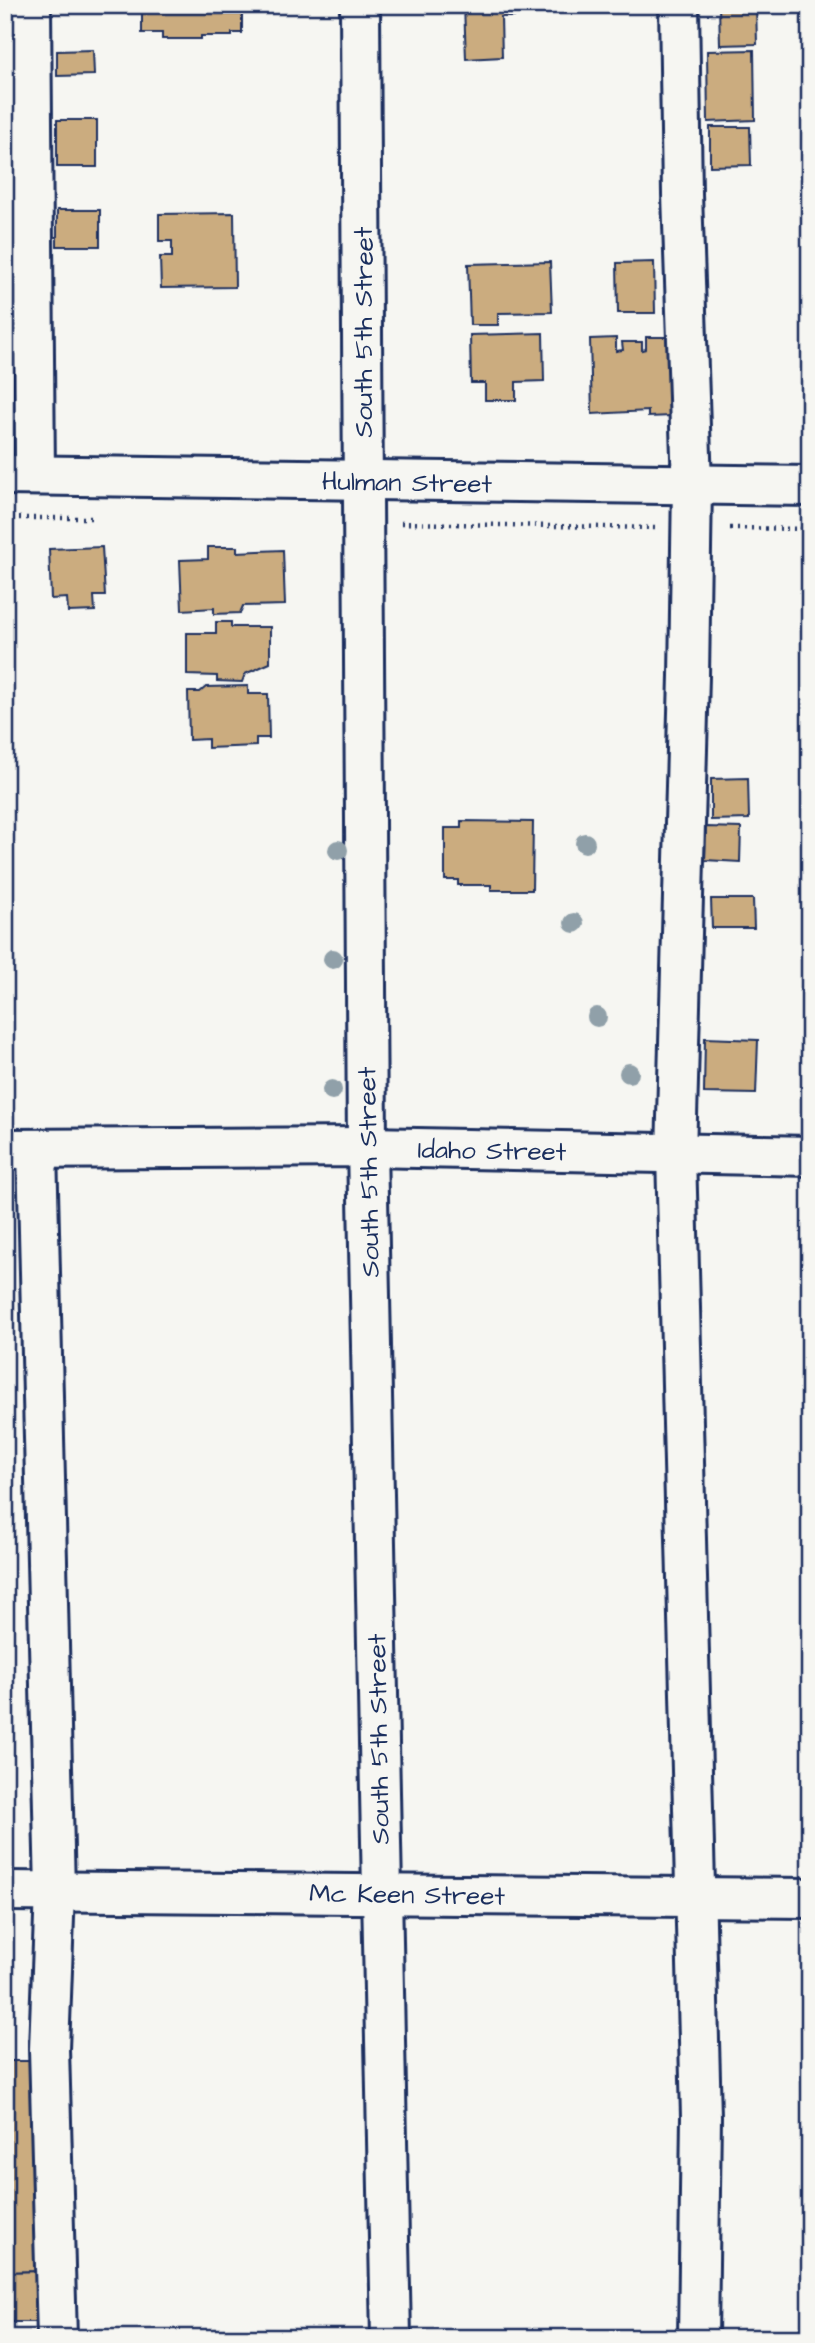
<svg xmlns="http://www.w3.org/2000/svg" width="815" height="2343" font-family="'Architects Daughter',sans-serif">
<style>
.building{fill:#cbac7f;stroke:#1b2f5e;stroke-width:2}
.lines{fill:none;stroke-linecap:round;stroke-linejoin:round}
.minor-casing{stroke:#1b2f5e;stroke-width:44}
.path{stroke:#1b2f5e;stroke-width:4.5;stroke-dasharray:2 5;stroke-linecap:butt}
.minor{stroke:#f6f6f2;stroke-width:38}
.tree{fill:#90a0a9}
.labels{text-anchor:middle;stroke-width:7;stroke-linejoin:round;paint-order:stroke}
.street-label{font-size:26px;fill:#1b2f5e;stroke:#f6f6f2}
</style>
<rect width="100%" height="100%" fill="#f6f6f2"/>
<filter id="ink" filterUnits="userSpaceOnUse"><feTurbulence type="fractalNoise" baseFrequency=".0143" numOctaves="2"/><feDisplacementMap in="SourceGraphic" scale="14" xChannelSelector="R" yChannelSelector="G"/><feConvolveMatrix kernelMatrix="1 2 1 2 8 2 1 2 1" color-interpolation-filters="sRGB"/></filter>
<g filter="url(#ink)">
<g class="building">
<rect x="57" y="5" width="38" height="5"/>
<path d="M142,5H242V33H232V36H201V39H162V33H142Z"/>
<path d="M464,5H513L514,17H501L502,57L466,59Z"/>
<path d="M719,5H756L757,44L720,45Z"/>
<path d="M93,50L94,75L57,76V51Z"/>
<path d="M754,50L755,120L708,122L707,51Z"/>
<rect x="5" y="94" width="12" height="23"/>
<rect x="57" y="120" width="40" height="47"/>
<path d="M710,127H750L751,165L710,166Z"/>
<rect x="57" y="210" width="43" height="36"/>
<path d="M234,213L235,287L161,288L160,257H172V241H159V214Z"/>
<path d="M550,262L552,312L498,313V325H470L468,264Z"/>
<path d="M654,262L655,313H618L617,263Z"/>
<rect x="5" y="265" width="11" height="40"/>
<path d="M810,279V380H808L805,280Z"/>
<path d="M543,333L544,381L516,382V400H485V383H471L470,335Z"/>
<path d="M646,337H669L671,416L648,417V411L592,414L590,339L616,338V351L623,350L622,342H642V350L646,349Z"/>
<path d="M102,547L105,596H94L95,611L68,612L67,598L51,599L49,549Z"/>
<path d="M208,547H237V552L283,550L285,605L243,606L240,613L214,614V608L182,610L180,560L208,559Z"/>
<path d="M216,622H231V627H270V663L245,674L242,682L217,681V676L187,675V633H216Z"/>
<path d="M248,686V694H268L269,738H256V746L208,748V739L189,740L188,692H200L206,687Z"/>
<path d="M748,778L749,819L711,820V779Z"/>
<path d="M461,821L533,822L532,890H491V885H458V880H445V828H461Z"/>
<path d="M706,827L741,828L740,862L705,860Z"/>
<path d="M711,899H753L754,928H712Z"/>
<path d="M705,1038L758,1040L756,1094L704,1093Z"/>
<path d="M5,2061H46L48,2271L5,2272Z"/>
<path d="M48,2271L47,2322H5V2272Z"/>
</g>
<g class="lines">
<g class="minor-casing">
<g id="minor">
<path d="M31,5L35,475"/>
<path d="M360,5L367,1147L391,2338"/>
<path d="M679,5L682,194L692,485L689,676L676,1154L701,2117L698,2338"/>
<path d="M5,475L810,486"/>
<path d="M5,1149L367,1147L810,1156"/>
<path d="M37,1149L55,1891L49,2049L57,2338"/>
<path d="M5,1891L810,1898"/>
</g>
</g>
<g class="path">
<path d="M5,518H92"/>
<path d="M401,523L655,528"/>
<path d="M730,528L810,529"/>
</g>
<use href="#minor" class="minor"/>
</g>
<g class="tree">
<circle cx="585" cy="843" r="10"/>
<circle cx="338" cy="850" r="10"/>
<circle cx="574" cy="923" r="10"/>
<circle cx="333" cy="959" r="10"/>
<circle cx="597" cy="1017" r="10"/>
<circle cx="629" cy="1073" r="10"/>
<circle cx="332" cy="1090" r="10"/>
</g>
</g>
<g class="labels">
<g class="street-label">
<text transform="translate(363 332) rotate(-90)" y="9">South 5th Street</text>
<text transform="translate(407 482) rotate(1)" y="9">Hulman Street</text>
<text transform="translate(492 1150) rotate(1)" y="9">Idaho Street</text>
<text transform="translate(368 1172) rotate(-91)" y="9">South 5th Street</text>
<text transform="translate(378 1739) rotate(-91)" y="9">South 5th Street</text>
<text transform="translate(407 1894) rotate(1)" y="9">Mc Keen Street</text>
</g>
</g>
<rect width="815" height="2343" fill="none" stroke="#f6f6f2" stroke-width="28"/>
<rect x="14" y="14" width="787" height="2315" fill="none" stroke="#1b2f5e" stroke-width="2.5" filter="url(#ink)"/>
</svg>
